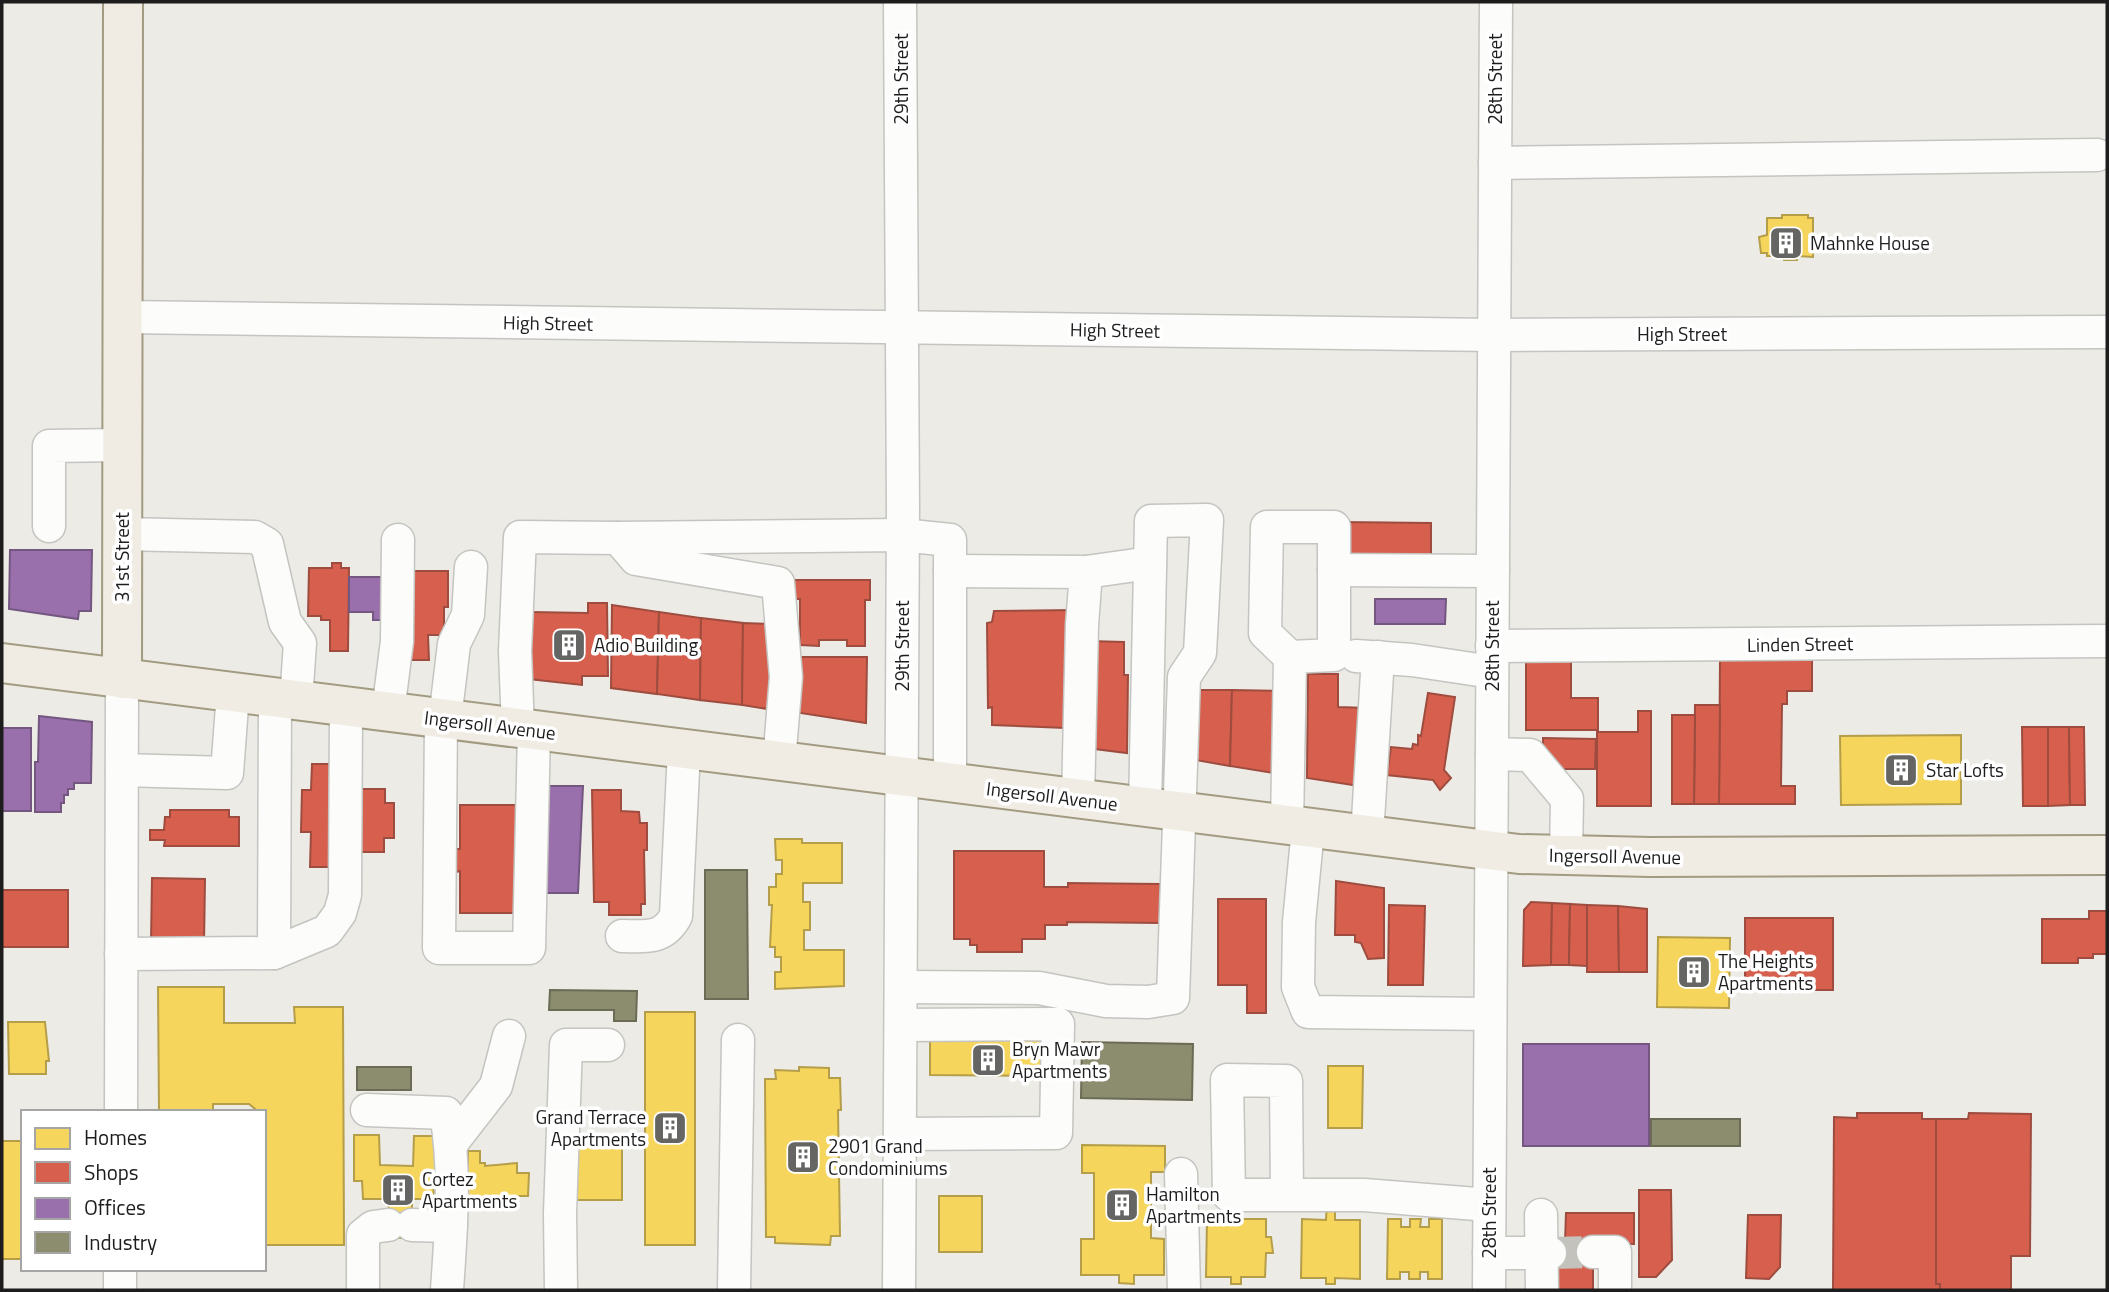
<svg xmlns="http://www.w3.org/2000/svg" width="2109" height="1292" font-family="'Titillium Web',sans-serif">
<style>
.homes{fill:#f6d55c;stroke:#b59e49;stroke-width:2}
.shops{fill:#d6604d;stroke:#9e4c3f;stroke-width:2}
.offices{fill:#9970ab;stroke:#745780;stroke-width:2}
.industry{fill:#8c8c6e;stroke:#6b6b56;stroke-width:2}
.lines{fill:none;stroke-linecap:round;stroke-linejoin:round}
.minor-tunnel{stroke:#c3c2bd;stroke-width:32;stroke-dasharray:32 16;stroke-linecap:butt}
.minor-casing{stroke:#c4c4c1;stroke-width:35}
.major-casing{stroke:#a29b82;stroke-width:42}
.minor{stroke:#fcfcfb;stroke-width:32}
.major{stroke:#f0ece3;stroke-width:38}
.labels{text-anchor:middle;stroke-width:7;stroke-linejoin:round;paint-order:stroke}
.street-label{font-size:19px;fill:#1d1d1d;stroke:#fff}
.poi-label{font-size:19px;fill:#1d1d1d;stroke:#fff;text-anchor:start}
</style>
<rect width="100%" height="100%" fill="#ecebe5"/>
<g class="homes">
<path d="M1782,215H1808V218H1813V257L1797,256V260H1784V256H1767V253H1761L1759,237L1767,235V218H1782Z"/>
<path d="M1961,735V804L1841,805L1840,736Z"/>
<path d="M775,839H802V843H842V883H803V902H810V930H804V950H844V986L775,989V972H781V957H775V947H770L772,905H769V887H776V874H782V860H776Z"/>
<path d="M1658,937L1730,938L1729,1008L1657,1007Z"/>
<path d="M158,987H224V1023H295L294,1007H343L344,1245H264V1112H259L249,1104H213V1112H159Z"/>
<rect x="645" y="1012" width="50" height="233"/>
<path d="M8,1022H45L49,1061H46V1074H9Z"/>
<path d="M930,1028L1049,1038L1046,1076L930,1075Z"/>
<path d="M1328,1066H1363L1362,1128H1328Z"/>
<path d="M799,1067L829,1068V1078H840L841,1110H838L840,1236H831L830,1245L775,1243V1237H766L765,1079H776L775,1070L799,1071Z"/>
<path d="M354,1135H379L380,1165L413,1166L414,1136H442V1181H433L434,1199H412V1238H388L389,1199H363L362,1181H354Z"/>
<rect x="569" y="1138" width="53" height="62"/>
<rect x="2" y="1141" width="21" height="118"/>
<path d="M1082,1145L1165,1146V1172H1151V1238L1164,1239V1275H1134V1284L1119,1283V1275H1081V1239H1094V1173H1082Z"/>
<path d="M468,1151H480V1163H485V1166L517,1163V1173H529L528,1196H517V1203H499V1209L487,1208V1203H467Z"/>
<rect x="939" y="1196" width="43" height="56"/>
<path d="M1327,1200H1335V1220H1360V1279L1335,1278V1284H1326V1278H1301L1302,1219L1326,1220Z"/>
<path d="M1207,1219H1266V1237H1271L1273,1253H1266L1265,1277H1241V1284H1231V1277H1206Z"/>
<path d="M1388,1219H1401V1227H1410V1219H1421L1420,1227H1429V1219H1442V1279H1428V1272H1420V1279H1409V1272H1400V1279H1387Z"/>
</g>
<g class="shops">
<path d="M1341,522L1431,523V561L1341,560Z"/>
<path d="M332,563H341V568H349L348,651H330V620H321V616H308L309,568H332Z"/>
<path d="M407,571H448V607H444V635H428L429,660H407Z"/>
<path d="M794,580H870V600H865V646H847V640H819V646L800,645V599H794Z"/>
<path d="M588,603H607L608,676H582V685L529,679L531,612L588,613Z"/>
<path d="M612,605L659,612L657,694L611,688Z"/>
<path d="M1074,610L1065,728L992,725V707L988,708L987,623L992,622L994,611Z"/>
<path d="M659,612L701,618L700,700L657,694Z"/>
<path d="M701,618L743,623L742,705L700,700Z"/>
<path d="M743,623L774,624V710L742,705Z"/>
<path d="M1088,641L1124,642V675H1128L1127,753L1087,748Z"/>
<path d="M794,657H867L866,723L794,712Z"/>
<path d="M1526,658H1571V698H1598V730H1526Z"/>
<path d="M1720,659H1812V691H1787V704H1782L1781,786H1795V804H1719Z"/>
<path d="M1308,674H1338V707L1367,708L1366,787L1307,778Z"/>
<path d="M1192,690H1232L1230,766L1190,759Z"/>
<path d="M1232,690L1282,691L1280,774L1230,766Z"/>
<path d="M1428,693L1455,697L1444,770L1451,778L1440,790L1433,780L1387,775L1391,747L1412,749L1413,744L1418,745V735L1421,736Z"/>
<path d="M1695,705H1720L1719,804H1694Z"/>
<path d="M1638,711H1651V806H1597V732H1638Z"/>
<path d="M1672,715H1695L1694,804H1672Z"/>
<path d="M2022,727H2048V806H2023Z"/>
<path d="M2048,727H2069L2070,805L2048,806Z"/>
<path d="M2069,727H2084L2085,805H2070Z"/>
<path d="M1543,738L1596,739L1595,769H1552L1543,759Z"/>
<path d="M312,764H335L334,867H310L311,832H301L302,790H311Z"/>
<path d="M353,789H385V803H394V838H384V852H353Z"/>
<path d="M592,790H621V811L639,812L640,823H647V850H644L645,904H641V915H609V902H594Z"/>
<path d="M460,805H524V913H460V871L456,872V849H460Z"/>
<path d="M170,810H229V817H239V846H164L165,840H150V830H164L165,817H170Z"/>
<path d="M954,851H1044V887H1068V883L1160,884L1161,923L1067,922V925H1045V939H1022V952H977V945H970V939H954Z"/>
<path d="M152,878L205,879L204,944L151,943Z"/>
<path d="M1336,881L1384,888V958L1368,959L1361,943L1355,942V935H1335Z"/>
<rect x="2" y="890" width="66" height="57"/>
<path d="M1218,899H1266V1013H1247V985H1218Z"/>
<path d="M1531,902L1552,903L1551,965L1523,966L1524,910Z"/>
<path d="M1552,903L1570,904L1569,965H1551Z"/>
<path d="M1570,904L1587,905V966L1569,965Z"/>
<path d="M1389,905L1425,906L1423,985H1388Z"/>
<path d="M1587,905L1618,906L1619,972H1587Z"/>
<path d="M1618,906L1647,909V972H1619Z"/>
<path d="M2089,911H2107V954H2093V958H2078V963H2042V919H2089Z"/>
<rect x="1745" y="918" width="88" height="72"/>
<path d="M1857,1113H1922V1119H1936V1284H1940V1290H1833L1834,1117L1857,1118Z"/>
<path d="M1969,1113L2031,1114L2030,1256H2011V1290H1940V1284H1936V1119H1968Z"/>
<path d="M1639,1190H1671L1672,1260L1656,1277H1639Z"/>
<path d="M1566,1213H1634V1244L1565,1243Z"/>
<path d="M1748,1215H1781L1780,1267L1769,1279L1746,1278Z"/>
<rect x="1550" y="1248" width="43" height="42"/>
</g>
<g class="offices">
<path d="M10,550H92L91,611H79L78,619L9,609Z"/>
<path d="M349,577H384L394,620H373V612H349Z"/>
<path d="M1375,599H1446L1445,624H1375Z"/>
<path d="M39,716L92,722L91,783H74V789H68V795H64V803H61V812H35V762H38Z"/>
<rect x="2" y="728" width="29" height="83"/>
<path d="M541,786H583L578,893H537Z"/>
<rect x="1523" y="1044" width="126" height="102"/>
</g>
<g class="industry">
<path d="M705,870H747L748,999H705Z"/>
<path d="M550,990L637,991L636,1021H614V1010H549Z"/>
<path d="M1082,1042L1193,1044L1192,1100L1081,1098Z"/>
<rect x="357" y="1067" width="54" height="23"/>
<rect x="1651" y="1119" width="89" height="27"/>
</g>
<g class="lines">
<path class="minor-tunnel" d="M1550,1253L1593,1252"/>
<g class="minor-casing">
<g id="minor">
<path d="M1495,163L2097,155"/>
<path d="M123,317L1494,335L2107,332"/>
<path d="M49,526V446L122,445"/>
<path d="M122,534L255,537L267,544L285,622L300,643L296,701"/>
<path d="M618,538L902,535L950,540V783"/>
<path d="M1334,570L1493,571"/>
<path d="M950,571L1086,572L1082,625L1078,800"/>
<path d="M1086,572L1150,563"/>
<path d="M1492,646L2107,641"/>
<path d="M1356,656L1412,660L1492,672"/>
<path d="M388,712L397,641L398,540"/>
<path d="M441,719L439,948H529L534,731"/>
<path d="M445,719L454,644L468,615L471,567"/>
<path d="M518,729L515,651L520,537L618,538L636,559L778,583L786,677L779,762"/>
<path d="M1492,754L1530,755L1567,799L1566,855"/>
<path d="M122,770L227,773L233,693"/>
<path d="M1287,826L1290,657L1265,633L1267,527H1334V655L1290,657"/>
<path d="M1308,829L1299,922L1298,987L1308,1012L1490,1014"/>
<path d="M1367,836L1378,657"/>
<path d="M622,936C646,936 663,940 676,916L684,750"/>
<path d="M274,953L275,698"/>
<path d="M121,954L274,953L327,931L340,913L345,895L346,707"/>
<path d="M901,987L1039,988L1106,1001L1148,1002L1173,998L1184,677L1200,653L1207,520L1151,521L1145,808"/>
<path d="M367,1110L446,1113C456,1172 451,1231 447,1290"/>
<path d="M121,1112L122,679"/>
<path d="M900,1134L1056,1133L1058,1024L901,1025"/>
<path d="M451,1144L496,1086L509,1036"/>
<path d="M1181,1174L1184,1290"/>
<path d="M1287,1195L1286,1081L1227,1080L1229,1195H1364L1489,1205"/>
<path d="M1541,1215L1542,1290"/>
<path d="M412,1225L451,1226"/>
<path d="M1593,1252H1615V1290"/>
<path d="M1489,1253H1550"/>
<path d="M120,1290V1269"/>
<path d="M363,1290V1235L373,1227L388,1225"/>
<path d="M561,1290L560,1213L566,1045H608"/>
<path d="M734,1290L738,1040"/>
<path d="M899,1290L903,509L900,2"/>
<path d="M1489,1290L1496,2"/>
</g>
</g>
<g class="major-casing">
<g id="major">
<path d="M2,663L1519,854L1650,857L2107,855"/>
<path d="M122,679L123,2"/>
</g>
</g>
<use href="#minor" class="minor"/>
<use href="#major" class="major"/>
</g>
<defs>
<g id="building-square" transform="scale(1.75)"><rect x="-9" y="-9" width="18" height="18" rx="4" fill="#656563" stroke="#fff"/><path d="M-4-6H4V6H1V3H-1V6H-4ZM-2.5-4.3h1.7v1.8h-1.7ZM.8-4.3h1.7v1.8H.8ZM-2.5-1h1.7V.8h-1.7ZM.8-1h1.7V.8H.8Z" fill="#fff"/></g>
</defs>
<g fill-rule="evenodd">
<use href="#building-square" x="1786" y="243"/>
<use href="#building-square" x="569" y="645"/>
<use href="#building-square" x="1901" y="770"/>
<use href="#building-square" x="1694" y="972"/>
<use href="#building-square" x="988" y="1060"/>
<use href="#building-square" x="670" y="1128"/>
<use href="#building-square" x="803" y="1157"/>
<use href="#building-square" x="398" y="1190"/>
<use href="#building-square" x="1122" y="1205"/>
</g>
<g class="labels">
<g class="street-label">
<text transform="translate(901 79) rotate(-90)" y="7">29th Street</text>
<text transform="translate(1495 79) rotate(-90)" y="7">28th Street</text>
<text transform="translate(548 323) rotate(1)" y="7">High Street</text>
<text transform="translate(1115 330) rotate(1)" y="7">High Street</text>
<text x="1682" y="341">High Street</text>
<text transform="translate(122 557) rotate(-90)" y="7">31st Street</text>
<text transform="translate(1800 644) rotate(-1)" y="7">Linden Street</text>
<text transform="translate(902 646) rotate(-90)" y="7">29th Street</text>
<text transform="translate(1492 646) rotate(-90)" y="7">28th Street</text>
<text transform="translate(490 725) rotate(7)" y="7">Ingersoll Avenue</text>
<text transform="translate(1052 796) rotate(7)" y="7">Ingersoll Avenue</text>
<text transform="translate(1615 856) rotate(1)" y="7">Ingersoll Avenue</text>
<text transform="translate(1489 1213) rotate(-90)" y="7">28th Street</text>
</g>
<g class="poi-label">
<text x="1810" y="250">Mahnke House</text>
<text x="594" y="652">Adio Building</text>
<text x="1926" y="777">Star Lofts</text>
<text x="1718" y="968">The Heights<tspan x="1718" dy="22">Apartments</tspan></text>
<text x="1012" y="1056">Bryn Mawr<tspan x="1012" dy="22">Apartments</tspan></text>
<text x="646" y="1124" text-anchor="end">Grand Terrace<tspan x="646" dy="22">Apartments</tspan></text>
<text x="828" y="1153">2901 Grand<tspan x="828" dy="22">Condominiums</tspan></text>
<text x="422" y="1186">Cortez<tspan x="422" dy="22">Apartments</tspan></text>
<text x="1146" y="1201">Hamilton<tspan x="1146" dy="22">Apartments</tspan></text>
</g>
</g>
<rect width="2109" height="1292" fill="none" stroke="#1d1d1d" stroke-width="7"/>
<rect x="21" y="1110" width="245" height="161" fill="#ffffff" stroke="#a5a5a5" stroke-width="2"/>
<rect x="35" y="1128" width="35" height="21" fill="#f6d55c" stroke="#a5a5a5" stroke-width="2"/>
<text x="84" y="1145" font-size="21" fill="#1d1d1d">Homes</text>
<rect x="35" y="1162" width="35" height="21" fill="#d6604d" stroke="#a5a5a5" stroke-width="2"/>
<text x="84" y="1180" font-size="21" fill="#1d1d1d">Shops</text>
<rect x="35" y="1198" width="35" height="21" fill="#9970ab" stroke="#a5a5a5" stroke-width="2"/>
<text x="84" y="1215" font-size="21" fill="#1d1d1d">Offices</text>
<rect x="35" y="1232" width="35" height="21" fill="#8c8c6e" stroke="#a5a5a5" stroke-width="2"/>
<text x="84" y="1250" font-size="21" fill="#1d1d1d">Industry</text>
</svg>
